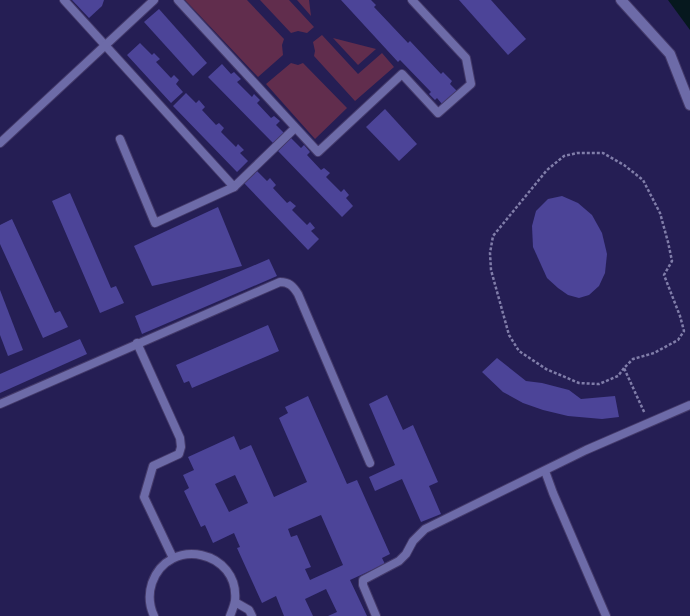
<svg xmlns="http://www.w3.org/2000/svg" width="690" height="616" font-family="'Fira Sans',sans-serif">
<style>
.green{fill:#612d4d}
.water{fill:#06181e}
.building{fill:#4c4498;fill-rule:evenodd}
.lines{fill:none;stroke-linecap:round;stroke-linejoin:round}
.service-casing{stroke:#443a6a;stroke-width:10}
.secondary-casing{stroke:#443a6a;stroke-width:12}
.path{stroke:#807da9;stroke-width:2.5;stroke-dasharray:3 2;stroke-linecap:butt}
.service{stroke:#6d6ba8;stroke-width:8}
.secondary{stroke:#6d6ba8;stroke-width:10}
</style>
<rect width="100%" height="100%" fill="#251e54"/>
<g class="green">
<path d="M185,0H247L284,39L282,45L283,55L258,77Z"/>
<path d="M260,0H289L314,27L307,33L298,31L291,33Z"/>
<path d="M297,0H309L311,16Z"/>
<path d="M322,35L358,74L382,53L394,67L355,101L314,56L315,51L313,42Z"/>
<path d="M333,38L376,49L358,65Z"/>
<path d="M291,63L298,65L303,63L347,108L315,139L266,84Z"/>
</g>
<path class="water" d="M668,0H690V30Z"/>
<g class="building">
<path d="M72,0H104L102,6L89,18Z"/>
<path d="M341,0H371L376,5L374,7L408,43L410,41L441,74L443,72L452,81L450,84L457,91L442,104L437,98L435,100L429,94L431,92L400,60L398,62Z"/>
<path d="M459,0H491L526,39L508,55Z"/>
<path d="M159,9L207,63L193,76L144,22Z"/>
<path d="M140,43L152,55L154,53L160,59L156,62L171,78L174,75L179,80L176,84L183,92L171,103L127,55Z"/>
<path d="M222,64L231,74L234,72L241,79L237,82L252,97L254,94L260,100L257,103L271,118L274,116L280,121L276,125L284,133L273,143L208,77Z"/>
<path d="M186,93L196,103L199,100L205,107L202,110L216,125L219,123L224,128L221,132L236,147L238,144L244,150L240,153L248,161L237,172L173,106Z"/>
<path d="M385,109L417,144L399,161L366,127Z"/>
<path d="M291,138L301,148L304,145L310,152L307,155L321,170L324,168L330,173L326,177L341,192L344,189L349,195L346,198L353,206L342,217L278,151Z"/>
<path d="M257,171L267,181L270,178L276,185L273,188L287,203L290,201L296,206L292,210L307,225L310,222L315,228L311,231L319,239L308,250L244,183Z"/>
<path d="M70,193L111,288L116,286L124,303L100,313L52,201Z"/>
<path d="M562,196L578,203L592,215L602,233L607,254L605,273L599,286L589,295L579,298L568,295L558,288L547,278L533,247L532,226L536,211L548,199Z"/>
<path d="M218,207L242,266L152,286L134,246Z"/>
<path d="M12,219L55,313L60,311L68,327L43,338L0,244V225Z"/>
<path d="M269,259L277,276L142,334L135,316Z"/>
<path d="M0,290L23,350L8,356L0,335Z"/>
<path d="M268,325L279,351L192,388L189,381L184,383L176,365Z"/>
<path d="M80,339L87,354L0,393V374Z"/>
<path d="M497,358L526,381L542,383L569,390L581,399L615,396L619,417L602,419L568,416L543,410L523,403L503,392L482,372Z"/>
<path d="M387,395L403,430L413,425L438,482L429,486L441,514L421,522L402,479L375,491L369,477L395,465L369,404Z"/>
<path d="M308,396L347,484L357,480L390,554L382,558L385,564L350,580L367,616H328L337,612L326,589L305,599L313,616H284L276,596L262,603L237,548L240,547L234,533L213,543L205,525L201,527L184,491L189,488L183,475L194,470L188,457L234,436L240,450L251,445L274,497L307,482L279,418L288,413L285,407ZM235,475L248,503L229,512L215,484ZM321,515L343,565L310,580L305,569L311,567L297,535L291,537L288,529Z"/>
</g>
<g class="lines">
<g class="service-casing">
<g id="service">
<path d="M64,0L234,187L295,128"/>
<path d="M178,0L318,152L402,74L438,113L471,84L466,58L412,0"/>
<path d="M120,139L155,223L234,187"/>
<path d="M0,143L154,0"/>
<path d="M137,343L180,438L181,447L179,454L153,466L144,497L173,558"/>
<path d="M0,404L280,282C289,282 293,286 298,294L370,463"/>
<path d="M545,471L553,493L606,616"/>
<path d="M235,602L249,610L252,616"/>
<path d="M154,616C149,605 148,595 152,583C169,535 240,551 235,601C234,606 232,611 230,616"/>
<path d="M376,616L363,585V580L399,561L406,554L413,541L425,529L586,450L690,405"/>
</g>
</g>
<g class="secondary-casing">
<path id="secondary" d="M621,0L670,54L690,105"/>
</g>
<path class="path" d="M624,368L618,376L599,384L579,383L546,369L519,351L509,335L491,270L490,253L493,236L547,170L564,156L577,153H603L624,165L643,180L660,213L668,242L672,261L664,275L680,316L684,331L678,340L654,353L633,359L624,368L645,414"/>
<use href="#service" class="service"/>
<use href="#secondary" class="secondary"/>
</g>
</svg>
